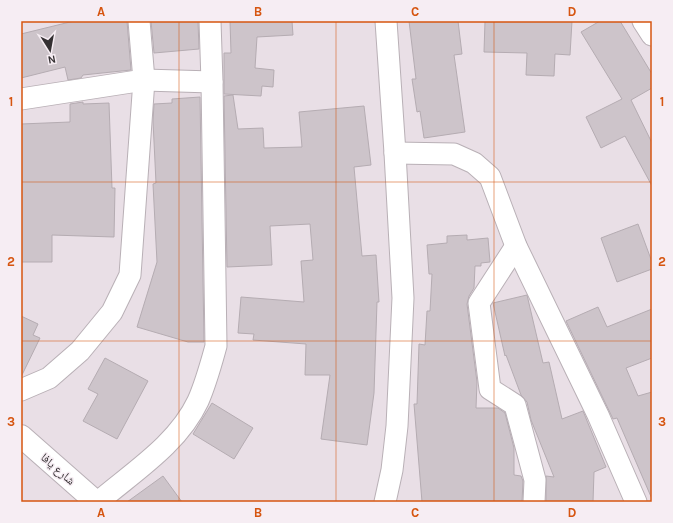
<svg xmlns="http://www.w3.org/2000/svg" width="673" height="523" font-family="Karla,'Noto Naskh Arabic',sans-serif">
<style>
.building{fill:#cdc4ca;stroke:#b5acb2}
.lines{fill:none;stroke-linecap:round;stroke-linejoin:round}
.street-casing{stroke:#b9b0b6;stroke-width:23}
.secondary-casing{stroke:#b9b0b6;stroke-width:24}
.street{stroke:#fff;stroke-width:21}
.secondary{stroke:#fff;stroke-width:22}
.grid{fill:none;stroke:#d65510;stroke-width:1;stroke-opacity:0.55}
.labels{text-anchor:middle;stroke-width:3;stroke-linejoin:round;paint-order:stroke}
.street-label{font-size:12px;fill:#343032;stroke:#f6edf3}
.neatline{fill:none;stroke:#d65510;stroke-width:1.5}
.grid-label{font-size:13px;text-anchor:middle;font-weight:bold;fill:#d65510}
</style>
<rect width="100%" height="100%" fill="#e9dfe6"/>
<g class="building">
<path d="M74,21H127L131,70L83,75L81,78L68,80L65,67L21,78V34Z"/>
<path d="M151,21H198L199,49L154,53Z"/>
<path d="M230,21H292L293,35L257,37L255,68L274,70L273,87L262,86L261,96L224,94V53H231Z"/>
<path d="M409,21H458L462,54L454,55L465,132L424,138L420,111L417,112L412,79H416Z"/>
<path d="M485,21H572L570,55L555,54L554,76L526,75L527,53L484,52Z"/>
<path d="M600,21H620L652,74V88L631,100L652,143V186L625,136L601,148L586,117L622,99L581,32Z"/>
<path d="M233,95L238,129L263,128L264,148L302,147L299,112L364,106L371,165L354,167L362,256L376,255L379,302H377L374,393L367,445L321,439L330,375H305L306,344L253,340L254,334L238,333L241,297L304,302L301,261L313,260L310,224L270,226L272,265L227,267L224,96Z"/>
<path d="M200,97L204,342H188L137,327L157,262L153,184L156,183L153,121L154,104L172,103V99Z"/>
<path d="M83,102V104L109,103L112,188H115L114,237L52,235V262H21V124L70,122V104Z"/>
<path d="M638,224L652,262V269L617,282L601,238Z"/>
<path d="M467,235V240L488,238L490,262L481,263V266H475L474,288L469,296L467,304L477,382L476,408H498L505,413L514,448V475L521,476L523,481L522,502H422L414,404H417L419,344L425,345L427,311H430L432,274H429L427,245L447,243V236Z"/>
<path d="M527,295L543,363L549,362L562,419L583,411L606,467L594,472L593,502H546V476L554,477L531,420L527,402L521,395L506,355L505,356L493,303Z"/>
<path d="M598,307L607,327L652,309V358L626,368L638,396L652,392V499L617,418L613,419L566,321Z"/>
<path d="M21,316L38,324L33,335L40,338L21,377Z"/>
<path d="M105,358L148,381L117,439L83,421L98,394L88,389Z"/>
<path d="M212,403L253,428L234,459L193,434Z"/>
<path d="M163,476L182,502H127Z"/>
</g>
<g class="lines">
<g class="street-casing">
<g id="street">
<path d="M210,21L212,82"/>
<path d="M643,21L652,35"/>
<path d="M21,99L144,80L212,82L216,346C211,364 206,383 198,401C178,444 133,472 98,502"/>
<path d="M395,153L454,154L474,163L490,177L516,246L598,415L636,502"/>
<path d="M516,246L479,303L490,389L515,405L535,480L534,502"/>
<path d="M21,390L49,378L80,351L112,312L130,275L144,80L139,21"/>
<path d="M385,502L392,470L397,426L403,298L395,153L386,21"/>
</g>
</g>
<g class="secondary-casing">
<path id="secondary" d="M21,436L96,502"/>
</g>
<use href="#street" class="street"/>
<use href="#secondary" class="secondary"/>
</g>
<path class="grid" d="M179,21V502M336,21V502M494,21V502M21,182H652M21,341H652"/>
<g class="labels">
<g class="street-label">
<text transform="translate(58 469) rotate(41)" y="4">شارع يافا</text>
</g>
</g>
<rect width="673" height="523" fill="none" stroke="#f6edf3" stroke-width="44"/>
<g transform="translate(50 50) rotate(169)" stroke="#f6edf3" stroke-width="3" paint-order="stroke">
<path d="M0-3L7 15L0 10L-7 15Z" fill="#343032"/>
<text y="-6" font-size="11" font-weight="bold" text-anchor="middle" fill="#343032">N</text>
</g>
<rect x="22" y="22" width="629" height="479" class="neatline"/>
<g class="grid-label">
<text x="101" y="16">A</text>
<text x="258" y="16">B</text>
<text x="415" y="16">C</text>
<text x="572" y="16">D</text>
<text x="11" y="106">1</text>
<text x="662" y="106">1</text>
<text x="11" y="266">2</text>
<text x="662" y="266">2</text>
<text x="11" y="426">3</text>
<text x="662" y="426">3</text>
<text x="101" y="517">A</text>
<text x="258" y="517">B</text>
<text x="415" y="517">C</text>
<text x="572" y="517">D</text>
</g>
</svg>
